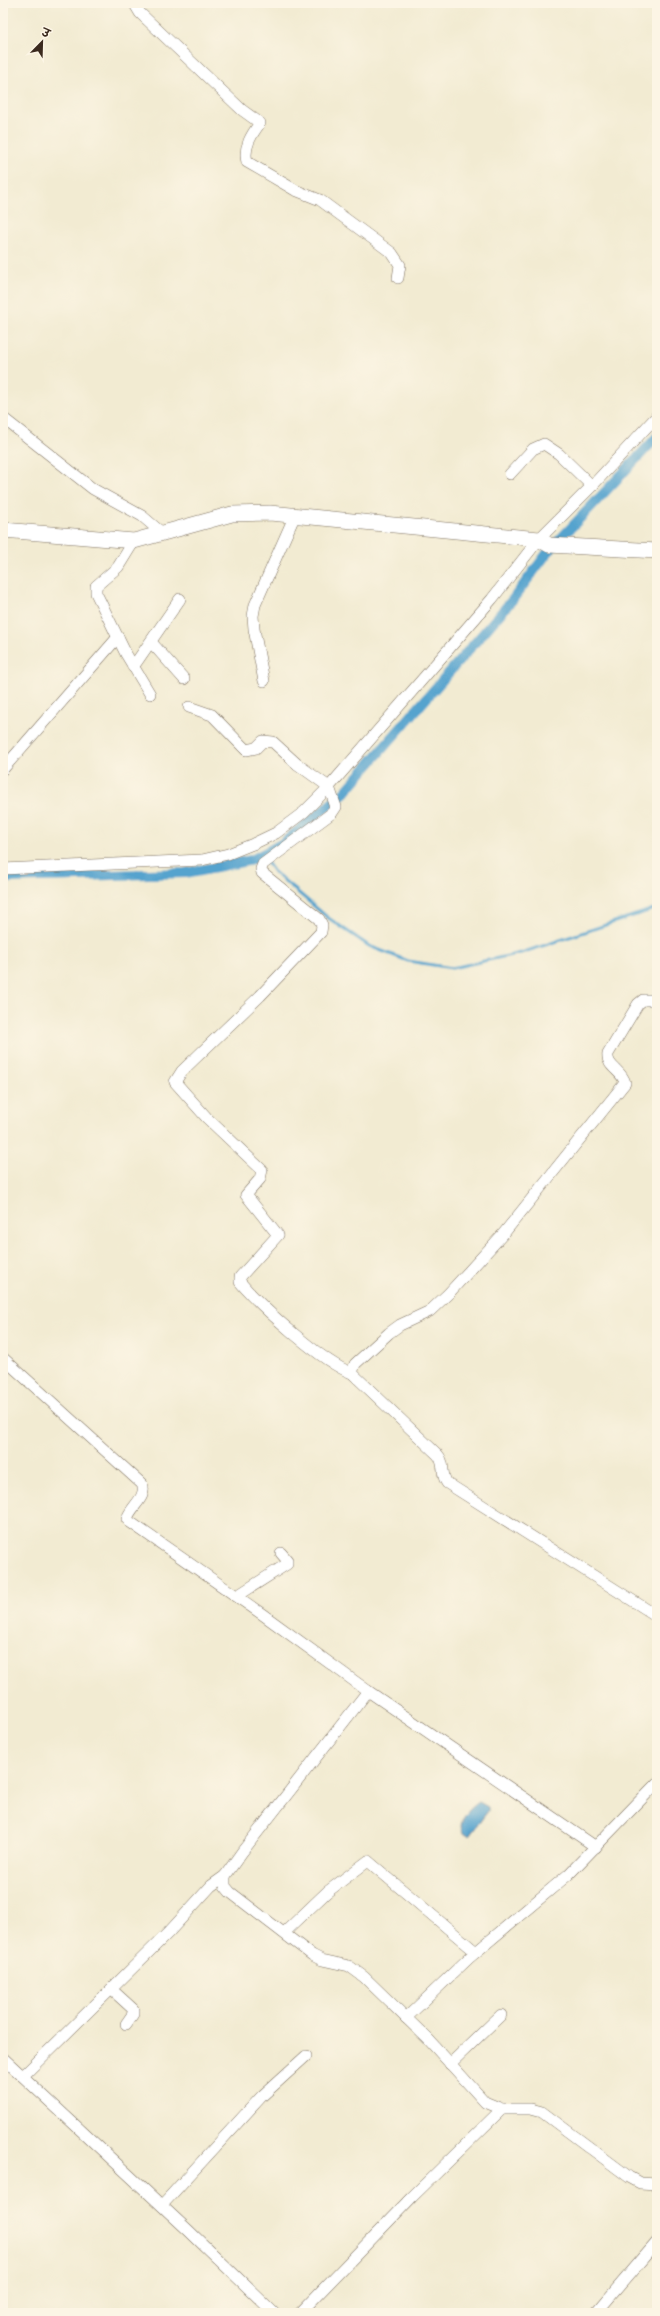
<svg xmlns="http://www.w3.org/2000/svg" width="660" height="2316" font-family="Caveat,'Playpen Sans Deva',sans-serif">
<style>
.water{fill:#54a3ce;stroke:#486676}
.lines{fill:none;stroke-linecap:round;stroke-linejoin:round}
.stream{stroke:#54a3ce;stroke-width:3}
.canal{stroke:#54a3ce;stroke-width:10}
.street-casing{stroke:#7b6e5d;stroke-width:12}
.secondary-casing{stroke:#7b6e5d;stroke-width:16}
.street{stroke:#fff;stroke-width:11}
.secondary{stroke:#fff;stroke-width:15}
</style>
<rect width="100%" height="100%" fill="#fcf5e5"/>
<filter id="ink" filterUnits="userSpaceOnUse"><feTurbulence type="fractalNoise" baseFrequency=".025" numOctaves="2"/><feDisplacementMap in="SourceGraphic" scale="8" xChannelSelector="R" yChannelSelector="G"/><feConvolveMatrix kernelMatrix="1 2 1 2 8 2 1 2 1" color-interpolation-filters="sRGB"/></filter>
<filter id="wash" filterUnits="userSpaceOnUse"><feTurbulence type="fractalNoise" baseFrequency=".012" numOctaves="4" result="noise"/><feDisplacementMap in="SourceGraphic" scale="16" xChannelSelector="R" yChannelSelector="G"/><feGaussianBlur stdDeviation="0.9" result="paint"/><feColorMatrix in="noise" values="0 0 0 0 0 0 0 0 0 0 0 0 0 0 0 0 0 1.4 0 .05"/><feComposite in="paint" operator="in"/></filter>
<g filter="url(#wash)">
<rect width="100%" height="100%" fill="#f2ebd2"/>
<path class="water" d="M479,1802L488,1807V1811L469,1836C451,1829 468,1809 479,1802Z"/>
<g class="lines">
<path class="stream" d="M262,855L274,872L327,917L369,946L408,961L452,968L521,953L657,908"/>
<path class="canal" d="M3,878L185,873L252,860L283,843L344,793L513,599L548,552L657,437"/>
</g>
</g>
<g filter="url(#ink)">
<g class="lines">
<g class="street-casing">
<g id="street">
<path d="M134,3L140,13L242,110L260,123C252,134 243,147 247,162L295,190L320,200L392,253L400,265L398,278"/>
<path d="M3,418L93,489L142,516L162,533"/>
<path d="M510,474L533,449L544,444L559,454L592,486"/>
<path d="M134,541L118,567L96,586V593L126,654L150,694"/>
<path d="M151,642L184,679"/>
<path d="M133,667L180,599"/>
<path d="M264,681L254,629L253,616L255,605L295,515"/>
<path d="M189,707L212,715L246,750L256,748L263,741L273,742L297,764L329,787L336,807L332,813L263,864L261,869L262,873L319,919L322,925L321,932L260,996L182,1071L175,1082L207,1118L262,1170L260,1179L246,1195L278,1235L240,1277V1282C260,1306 323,1363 352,1373"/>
<path d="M3,769L118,637"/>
<path d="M3,869L202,860L228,854L253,844L276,833L304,812L329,787L492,599L539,539L592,486L657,416"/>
<path d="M657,1000H643L638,1004L608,1054C606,1067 623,1071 625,1083L504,1233L449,1293L430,1311L400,1325L389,1333L355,1364L352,1373L438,1455C446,1464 440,1474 447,1483L657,1616"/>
<path d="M3,1358L142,1484C148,1497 130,1507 127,1519L130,1522L262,1614L368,1691L596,1847"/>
<path d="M237,1596L287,1564V1560L281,1553"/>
<path d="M368,1691L242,1852L225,1876V1886L230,1892L312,1955L322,1960L349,1966L364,1977L428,2039L485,2102L502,2109H531L542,2112L629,2177L640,2183L657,2184"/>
<path d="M284,1933L327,1892L368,1861L476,1952"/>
<path d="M111,1989L133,2009V2014L126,2024"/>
<path d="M406,2018L469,1958L569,1874L657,1783"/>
<path d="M3,2058L189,2231L274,2313"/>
<path d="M450,2064L501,2015"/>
<path d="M23,2076L169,1932L211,1886L225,1876"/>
<path d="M162,2205L262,2096L306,2056"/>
<path d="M300,2313L412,2197L502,2109"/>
<path d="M596,2313L657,2242"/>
</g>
</g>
<g class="secondary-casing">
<path id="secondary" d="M3,530L134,541L232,514L270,513L539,539L549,545L657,551"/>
</g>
<use href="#street" class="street"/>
<use href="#secondary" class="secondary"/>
</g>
</g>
<rect width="660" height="2316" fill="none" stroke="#fcf5e5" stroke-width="16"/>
<g transform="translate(42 42) rotate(23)" stroke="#fcf5e5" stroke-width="3" paint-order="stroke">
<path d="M0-3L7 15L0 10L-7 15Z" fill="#3b2a1e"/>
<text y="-6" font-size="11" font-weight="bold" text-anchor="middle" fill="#3b2a1e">उ</text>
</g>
</svg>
